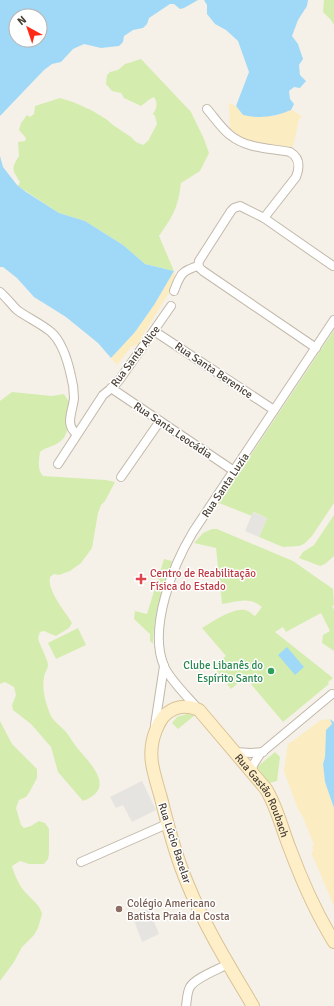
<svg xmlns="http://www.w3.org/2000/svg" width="334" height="1006" font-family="Signika,sans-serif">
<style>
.green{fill:#d4edae}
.sand{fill:#fcecc1}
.parking{fill:#e6e4e0}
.water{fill:#a0d9f7;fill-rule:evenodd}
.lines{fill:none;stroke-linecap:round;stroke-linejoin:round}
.street-casing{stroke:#c2b8aa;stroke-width:10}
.secondary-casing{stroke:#d9c394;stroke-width:14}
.street{stroke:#fff;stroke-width:8}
.secondary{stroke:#ffefc9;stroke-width:12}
.health-dot{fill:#e0444e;stroke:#fff;stroke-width:1.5}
.leisure-dot{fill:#2e9e5b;stroke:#fff;stroke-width:1.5}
.education-dot{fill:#8d6e63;stroke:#fff;stroke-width:1.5}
.labels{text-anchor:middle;stroke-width:3;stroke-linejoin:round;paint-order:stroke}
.street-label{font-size:11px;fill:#4a4136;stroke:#fff}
.health-label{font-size:11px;fill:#be3a42;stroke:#fff;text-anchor:start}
.leisure-label{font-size:11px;fill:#27864d;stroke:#fff;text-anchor:end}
.education-label{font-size:11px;fill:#785e54;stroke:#fff;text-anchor:start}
</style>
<rect width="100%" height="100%" fill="#f5f1e8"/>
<g class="green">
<path d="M324,0H334V25L331,20L323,12Z"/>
<path d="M141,59L191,112L204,139L209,153L200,171L181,183C178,208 173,216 159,236L174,271L145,264L123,245L85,221L59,213L18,186L20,182C12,169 11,169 19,156L18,142L25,141L26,138L19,130L21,123L27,115L30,117L34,114L35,106L60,98L73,102L91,110L106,119L113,125L131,137L136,142L143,145L148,141L157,124L155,116L153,114C157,108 158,103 154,97L150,99L141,106L124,98L121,93L112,91L106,84L107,75L110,72L118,70L125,64Z"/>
<path d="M334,330V503L312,536L304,544L299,546L283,547L259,537L267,518L254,512L252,516L219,503Z"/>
<path d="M12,392L52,396L64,394L69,402C66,416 73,434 58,443C52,447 46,447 40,452C39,460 37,470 43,476L106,480L115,482L105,501L101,505L98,513L92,548L81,563L70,571L59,575L54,574L50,577C47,591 65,611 72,623L69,628L56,636L44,631L40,632L38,638C40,646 48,659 48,666C47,670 44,674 44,678C42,688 45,701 49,711C51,720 60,725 66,732C70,737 74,744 78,749C92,765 116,789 83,801L58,772L51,747L31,724L13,710L12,705L16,695L14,687L5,682L0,684V401Z"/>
<path d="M334,515V556L325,564L320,566L299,558L303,552L314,545Z"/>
<path d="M212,529H217L293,561L333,589L334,605L332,606L334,610V651L322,643L323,635L330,631L321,613L286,632L283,627L275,632L333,678L328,682L329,684L283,722L245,677L231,689L213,666L226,656L202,628C212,622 236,605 248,611C250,612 253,615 255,616L262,607C249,596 237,602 222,604L216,548L194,543L203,533Z"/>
<path d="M164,559L172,561C163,588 153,615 153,644L150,641V634L134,619L135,611L147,614Z"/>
<path d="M78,628L86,645L56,659L48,643Z"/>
<path d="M187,714L195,715L178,729L172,723L177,717Z"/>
<path d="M0,721L12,744L37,769V778L30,791L26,797L19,800L16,808L21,825L24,828L31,826L39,821L45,823L49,829V854L48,859L44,864H29L20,861L12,866C15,876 19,886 27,894C33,901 40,905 42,914L38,928L34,935L22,947L14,962L0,981Z"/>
<path d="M275,752L280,757L277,781L269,783L257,767Z"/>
</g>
<g class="sand">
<path d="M229,103L236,106L243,115L275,116L291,110L296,112L302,117L299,119L295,138L292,148L273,147L262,145L232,135L230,129Z"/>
<path d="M174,271L176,281L137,345L131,347L117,365L111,358L135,332L154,305Z"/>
<path d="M330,719L332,724L326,731L325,757L323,764L325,782L334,808V906L311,852L314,851L312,847L314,845L303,817L298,809L284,771L288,743H290L321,720Z"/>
</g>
<g class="parking">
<path d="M253,512L267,518L259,537L245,531Z"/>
<path d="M142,781L156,810L132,822L123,805L116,808L110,797Z"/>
<path d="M149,909L159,934L142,942L132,915Z"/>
</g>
<g class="water">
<path d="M0,0H198L184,8L180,9L174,4H170L149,18L147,24L143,28L133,30L124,36L123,42L119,46L101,48L84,44L73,49L61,62L52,64L44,70L0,116ZM16,16H40V40H16Z"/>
<path d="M204,0H308L307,6L298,20L292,36L298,44L303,59L299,65L300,75L306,81L300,88L294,87L289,91L290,99L294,104L291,110C275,117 260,119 243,115L236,106L249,72L238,41L226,30L215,24L207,14V5Z"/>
<path d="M0,156L3,167L17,185L26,192L59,213L85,221L123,245L145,264L174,271L154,305L135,332L111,358L98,343L66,317L34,297L17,278L3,267H0Z"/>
<path d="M287,647L304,667L295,675L278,655Z"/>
<path d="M330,719L334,722V808L325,782L323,764L325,757L326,730L332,724Z"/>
</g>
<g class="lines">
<g class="street-casing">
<g id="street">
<path d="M207,109C214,117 221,128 230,135C247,149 270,148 290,152C300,158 300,167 296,177L264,218"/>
<path d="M174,291C180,275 181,271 198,266"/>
<path d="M0,292C6,297 11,304 17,310C28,318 40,323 51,332C62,342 68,362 71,376C73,383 74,390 74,398C73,411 64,425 77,434"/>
<path d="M154,331L274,410"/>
<path d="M316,348L203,271C199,268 198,266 199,261L231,211L234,208L240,206L264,218L333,266"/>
<path d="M111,388L234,471"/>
<path d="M58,464L103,395L113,387L120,379L171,306"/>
<path d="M121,477L160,421"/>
<path d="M198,709C189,698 169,679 164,666C148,628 173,565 193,532L334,320"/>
<path d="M155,725L164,666"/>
<path d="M235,752L251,753L263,752"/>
<path d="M252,772L253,765L260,754L332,694"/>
<path d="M81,862L167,824"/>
<path d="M186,1006C187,1000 187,992 190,987C195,978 219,969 228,964"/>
</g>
</g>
<g class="secondary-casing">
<g id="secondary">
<path id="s1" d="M253,1006C230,967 205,927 188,885C176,857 168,827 161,798C154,773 146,755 156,730C158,725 160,721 163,717C173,706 187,704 199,710L266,789C277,807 282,829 290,849C302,881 316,913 334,942"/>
</g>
</g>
<use href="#street" class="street"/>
<use href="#secondary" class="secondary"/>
</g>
<path class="health-dot" d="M139 573h4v4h4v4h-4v4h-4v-4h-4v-4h4z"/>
<circle class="leisure-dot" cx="271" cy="671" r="4"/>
<circle class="education-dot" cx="119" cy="909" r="4"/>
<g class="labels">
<g class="street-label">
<text transform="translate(135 356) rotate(-53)" y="4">Rua Santa Alice</text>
<text transform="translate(214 370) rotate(34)" y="4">Rua Santa Berenice</text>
<text transform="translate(173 430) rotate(34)" y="4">Rua Santa Leocádia</text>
<text transform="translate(225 485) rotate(-56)" y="4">Rua Santa Luzia</text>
<text dy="4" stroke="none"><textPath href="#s1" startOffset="460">Rua Gastão Roubach</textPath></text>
<text transform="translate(175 843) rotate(72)" y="4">Rua Lúcio Bacelar</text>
</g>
<g class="health-label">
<text x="150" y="577">Centro de Reabilitação<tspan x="150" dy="13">Física do Estado</tspan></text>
</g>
<g class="leisure-label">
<text x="263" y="669">Clube Libanês do<tspan x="263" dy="13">Espírito Santo</tspan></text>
</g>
<g class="education-label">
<text x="127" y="907">Colégio Americano<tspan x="127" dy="13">Batista Praia da Costa</tspan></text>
</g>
</g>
<g transform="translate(28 28) rotate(320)"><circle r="19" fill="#ffffff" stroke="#b7b3af"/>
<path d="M0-3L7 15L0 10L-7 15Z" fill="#ff2b16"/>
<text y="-6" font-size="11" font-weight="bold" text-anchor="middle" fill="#4a4136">N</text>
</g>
</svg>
